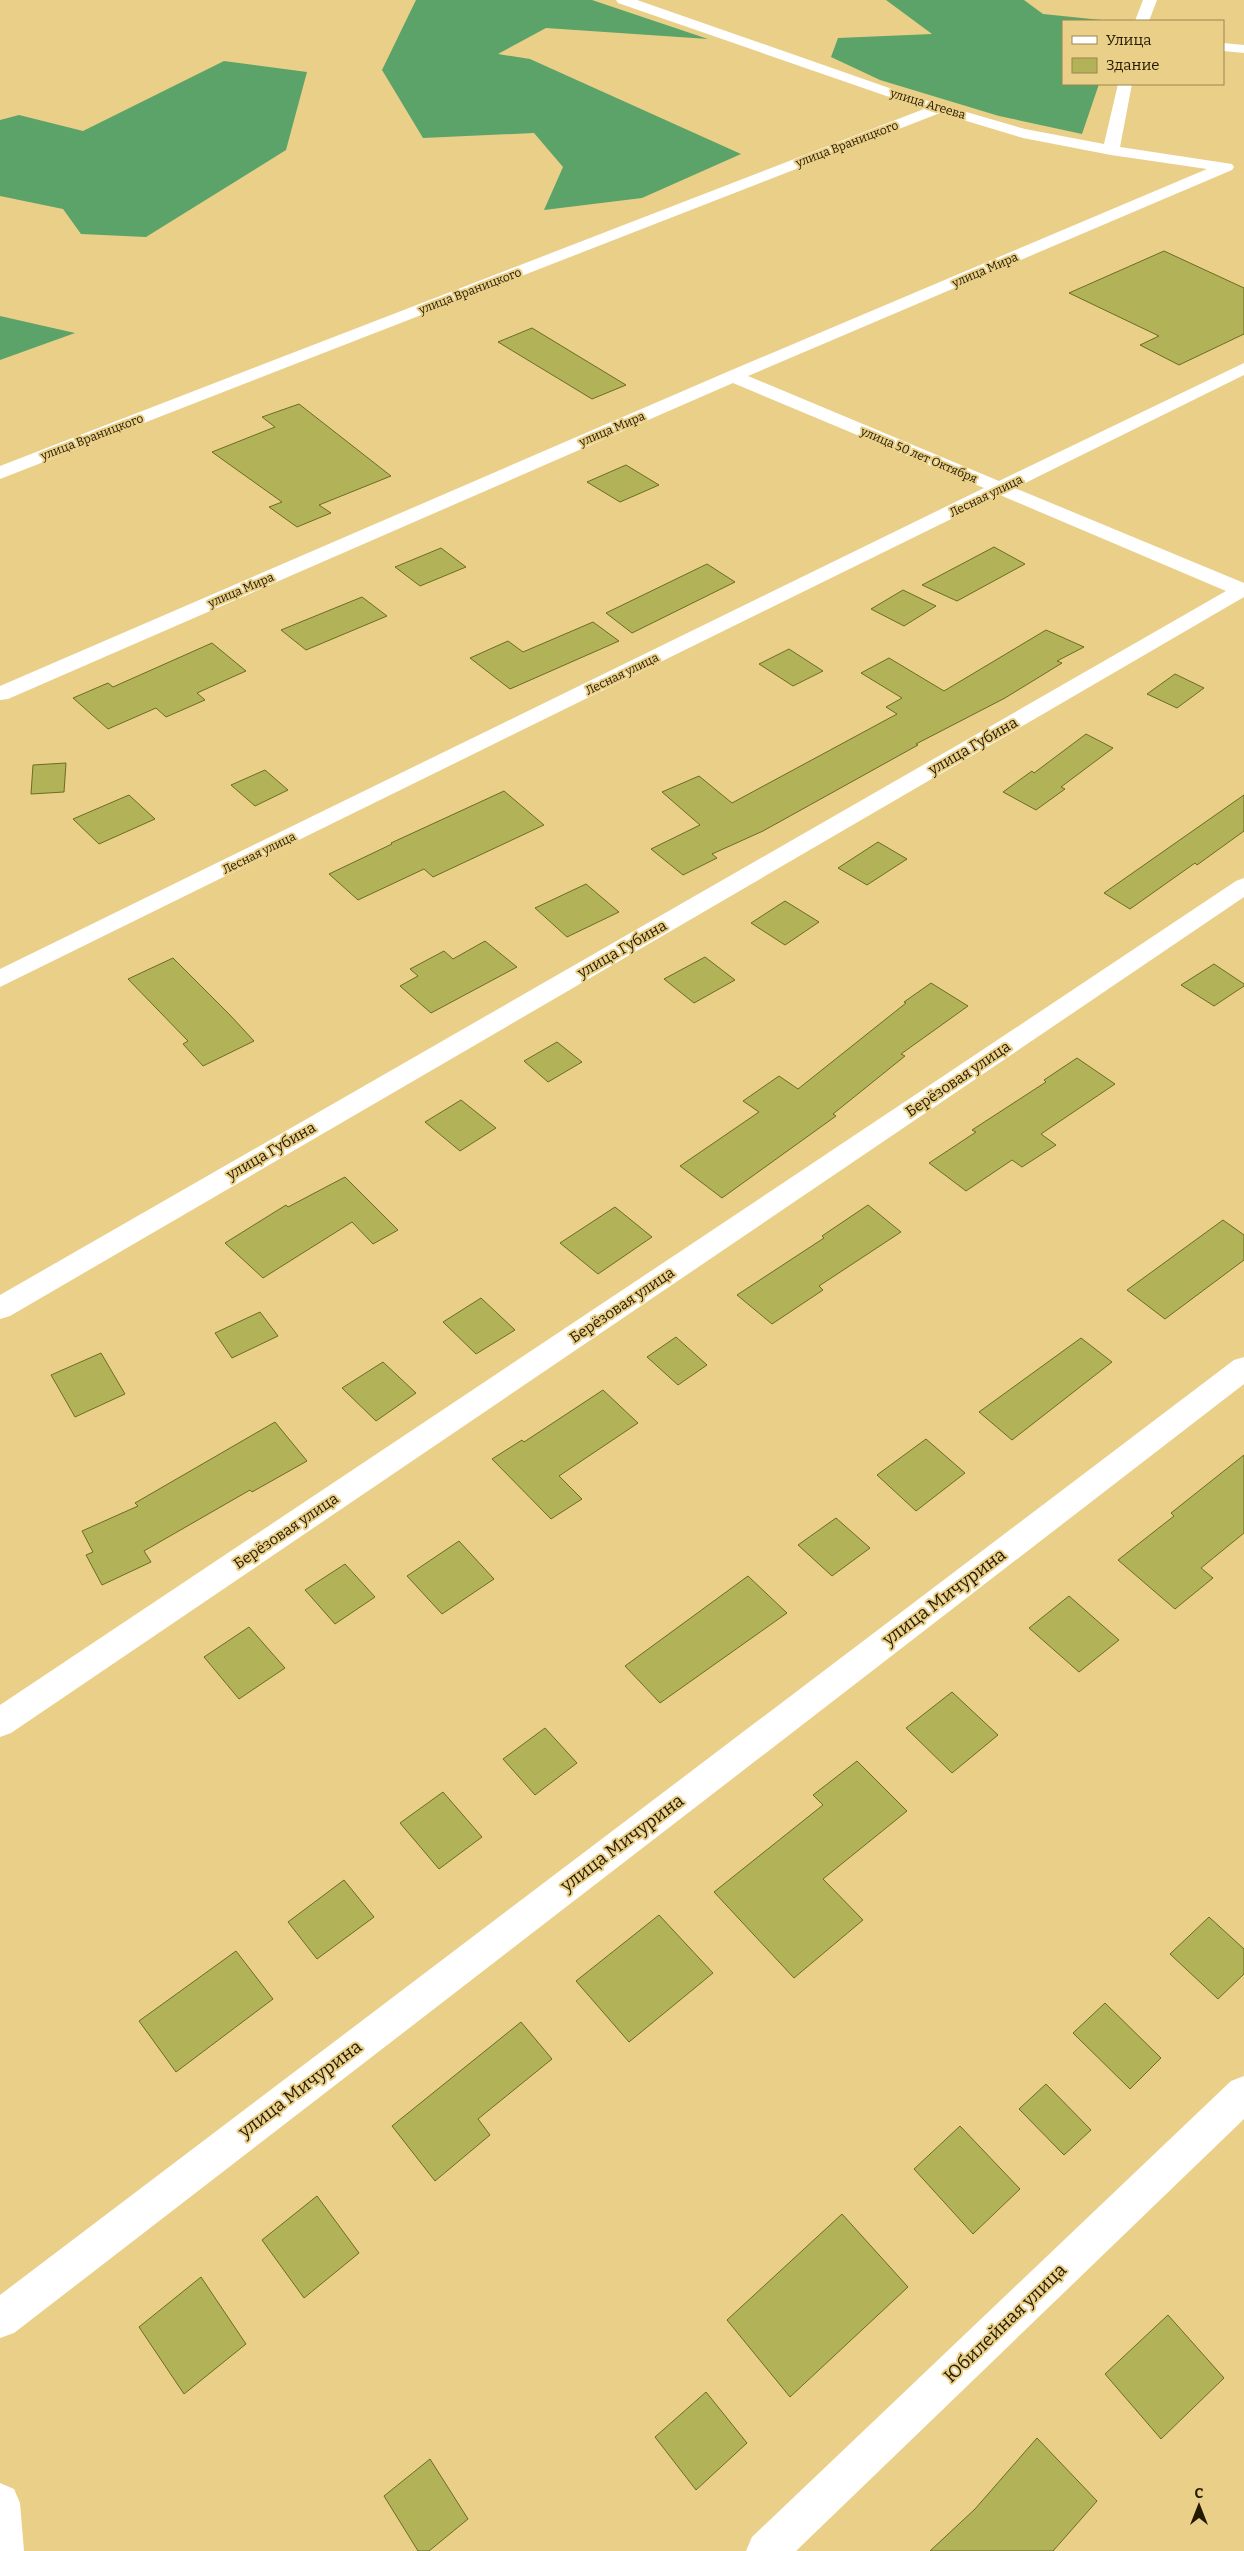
<svg xmlns="http://www.w3.org/2000/svg" width="1244" height="2551" font-family="Bitter,serif">
<style>
.forest{fill:#5ba369}
.building{fill:#b2b259;stroke:#6c6c22}
.lines{fill:none;stroke-linecap:round;stroke-linejoin:round}
.minor{fill:#fff;fill-rule:evenodd}
.labels{text-anchor:middle;stroke-width:4;stroke-linejoin:round;paint-order:stroke}
.far-street-label{font-size:12px;fill:#231900;stroke:#eacf88}
.street-label{font-size:15px;fill:#231900;stroke:#eacf88}
.near-street-label{font-size:18px;fill:#231900;stroke:#eacf88}
</style>
<rect width="100%" height="100%" fill="#eacf88"/>
<g class="forest">
<path d="M416,0H592L708,39L546,28L498,54L530,59L741,154L642,198L544,210L563,167L534,133L423,138L382,70Z"/>
<path d="M886,0H1024L1043,14L1111,21H1063V84H1099L1082,134L999,116L880,80L831,57L838,38L932,34Z"/>
<path d="M224,61L307,72L286,150L146,237L81,234L63,209L0,196V120L19,115L83,131Z"/>
<path d="M0,316L75,333L0,360Z"/>
</g>
<g class="building">
<path d="M1164,251L1244,288V334L1179,365L1140,345L1159,336L1069,293Z"/>
<path d="M532,328L626,385L592,399L498,342Z"/>
<path d="M299,404L391,476L319,505L331,513L297,527L269,507L282,502L212,452L275,427L262,417Z"/>
<path d="M626,465L659,485L620,502L587,482Z"/>
<path d="M994,547L1025,564L957,601L922,585Z"/>
<path d="M441,548L466,567L420,586L395,567Z"/>
<path d="M707,564L735,582L632,633L606,613Z"/>
<path d="M903,590L936,606L904,626L871,609Z"/>
<path d="M362,597L387,616L306,650L281,630Z"/>
<path d="M593,622L619,641L510,689L470,658L508,641L523,652Z"/>
<path d="M1046,630L1084,647L1057,661L1062,663L1005,698L916,744L918,745L763,831L712,854L717,858L683,875L651,849L700,825L662,792L699,776L732,803L897,714L886,707L902,698L861,673L889,658L944,691Z"/>
<path d="M212,643L246,671L197,693L205,700L166,717L156,708L108,729L73,698L108,683L113,687Z"/>
<path d="M789,649L823,671L793,686L759,664Z"/>
<path d="M1175,674L1204,688L1177,708L1147,694Z"/>
<path d="M1086,734L1113,748L1061,787L1065,789L1036,810L1003,792L1032,771L1034,773Z"/>
<path d="M66,763L64,792L31,794L33,765Z"/>
<path d="M265,770L288,790L255,806L231,785Z"/>
<path d="M504,791L544,825L433,877L424,869L358,900L329,874L392,844L391,843Z"/>
<path d="M129,795L155,819L99,844L73,819Z"/>
<path d="M1244,795V831L1197,865L1195,863L1130,909L1104,893Z"/>
<path d="M878,842L907,859L867,885L838,868Z"/>
<path d="M586,884L619,912L567,937L535,908Z"/>
<path d="M785,901L819,922L785,945L751,923Z"/>
<path d="M485,941L517,967L431,1013L400,986L418,976L410,969L444,951L453,959Z"/>
<path d="M705,957L735,980L694,1003L664,979Z"/>
<path d="M173,958L230,1015L254,1041L203,1066L183,1044L188,1041L128,979Z"/>
<path d="M1214,964L1244,984V986L1214,1006L1181,985Z"/>
<path d="M931,983L968,1006L901,1054L905,1056L833,1114L836,1116L722,1198L680,1166L759,1112L743,1101L779,1076L798,1089L906,1003L904,1002Z"/>
<path d="M557,1042L582,1062L548,1082L524,1061Z"/>
<path d="M1077,1058L1115,1084L1041,1134L1056,1145L1022,1167L1012,1160L966,1191L929,1163L976,1132L972,1130L1046,1082L1044,1080Z"/>
<path d="M461,1100L496,1128L460,1151L425,1122Z"/>
<path d="M345,1177L398,1230L373,1244L352,1222L263,1278L225,1243L286,1205L288,1207Z"/>
<path d="M868,1205L901,1232L819,1286L823,1290L772,1324L737,1295L824,1238L822,1236Z"/>
<path d="M615,1207L652,1237L598,1274L560,1243Z"/>
<path d="M1223,1220L1244,1235V1260L1165,1319L1127,1290Z"/>
<path d="M481,1298L515,1330L476,1354L443,1322Z"/>
<path d="M260,1312L278,1336L232,1358L215,1333Z"/>
<path d="M676,1337L707,1365L678,1385L647,1357Z"/>
<path d="M1081,1338L1112,1362L1012,1440L979,1412Z"/>
<path d="M101,1353L125,1394L75,1417L51,1375Z"/>
<path d="M383,1362L416,1393L376,1421L342,1388Z"/>
<path d="M603,1390L638,1423L559,1476L582,1499L551,1519L492,1459L522,1440L524,1442Z"/>
<path d="M275,1422L307,1461L252,1492L250,1490L144,1551L151,1562L102,1585L86,1555L93,1552L82,1531L138,1506L135,1503Z"/>
<path d="M926,1439L965,1473L916,1511L877,1475Z"/>
<path d="M1244,1455V1533L1201,1568L1213,1578L1175,1609L1118,1560L1174,1516L1171,1513Z"/>
<path d="M836,1518L870,1548L832,1576L798,1545Z"/>
<path d="M459,1541L494,1579L442,1614L407,1576Z"/>
<path d="M345,1564L375,1597L335,1624L305,1590Z"/>
<path d="M748,1576L787,1613L660,1703L625,1666Z"/>
<path d="M1069,1596L1119,1640L1079,1672L1029,1628Z"/>
<path d="M249,1627L285,1668L239,1699L204,1657Z"/>
<path d="M952,1692L998,1735L952,1773L906,1728Z"/>
<path d="M545,1728L577,1763L535,1795L503,1759Z"/>
<path d="M857,1761L907,1811L823,1879L863,1920L794,1978L714,1892L823,1805L813,1795Z"/>
<path d="M443,1792L482,1837L439,1869L400,1823Z"/>
<path d="M344,1880L374,1917L317,1959L288,1922Z"/>
<path d="M659,1915L713,1973L629,2042L576,1981Z"/>
<path d="M1209,1917L1244,1949V1974L1218,1999L1170,1954Z"/>
<path d="M236,1951L273,1999L176,2072L139,2021Z"/>
<path d="M1105,2003L1161,2058L1130,2089L1073,2033Z"/>
<path d="M521,2022L552,2059L478,2119L490,2135L435,2181L392,2126Z"/>
<path d="M1046,2084L1091,2130L1064,2155L1019,2109Z"/>
<path d="M960,2126L1020,2189L973,2234L914,2169Z"/>
<path d="M317,2196L359,2253L304,2298L262,2240Z"/>
<path d="M842,2214L908,2287L790,2397L727,2320Z"/>
<path d="M201,2277L246,2344L184,2394L139,2327Z"/>
<path d="M1168,2315L1224,2378L1161,2439L1105,2374Z"/>
<path d="M706,2392L747,2443L696,2490L655,2437Z"/>
<path d="M1037,2438L1097,2501L1053,2551H930L975,2509Z"/>
<path d="M430,2459L468,2519L429,2551H418L384,2496Z"/>
</g>
<g class="lines">
<g class="minor">
<path d="M616,0H637L915,97L1025,129L1104,144L1118,84H1132L1120,147L1232,164L1234,167L1232,170L748,376L999,481L1244,363V375L1015,488L1244,583V597L10,1316L0,1319V1295L1226,591L1000,495L0,987V969L984,488L733,383L8,699L0,700V686L727,372L1207,169L1111,155L1023,138L940,113L0,479V466L924,109L618,3Z"/>
<path d="M1143,0H1157L1149,21H1135Z"/>
<path d="M1223,43L1244,45V53L1223,51Z"/>
<path d="M1244,878V897L11,1733L0,1737V1705L1236,881Z"/>
<path d="M1244,1357V1384L14,2333L0,2338V2295L1234,1360Z"/>
<path d="M1244,2076V2119L796,2551H746L752,2537L1231,2081Z"/>
<path d="M0,2483L14,2489L20,2503L24,2551H0Z"/>
</g>
</g>
<g class="labels">
<g class="far-street-label">
<text transform="translate(928 104) rotate(17)" y="4">улица Агеева</text>
<text transform="translate(847 144) rotate(-21)" y="4">улица Враницкого</text>
<text transform="translate(985 270) rotate(-23)" y="4">улица Мира</text>
<text transform="translate(470 291) rotate(-21)" y="4">улица Враницкого</text>
<text transform="translate(612 429) rotate(-23)" y="4">улица Мира</text>
<text transform="translate(92 437) rotate(-21)" y="4">улица Враницкого</text>
<text transform="translate(919 455) rotate(23)" y="4">улица 50 лет Октября</text>
<text transform="translate(986 496) rotate(-26)" y="4">Лесная улица</text>
<text transform="translate(241 590) rotate(-23)" y="4">улица Мира</text>
<text transform="translate(622 674) rotate(-26)" y="4">Лесная улица</text>
<text transform="translate(259 853) rotate(-26)" y="4">Лесная улица</text>
</g>
<g class="street-label">
<text transform="translate(973 746) rotate(-30)" y="5">улица Губина</text>
<text transform="translate(622 949) rotate(-30)" y="5">улица Губина</text>
<text transform="translate(958 1079) rotate(-34)" y="5">Берёзовая улица</text>
<text transform="translate(271 1151) rotate(-30)" y="5">улица Губина</text>
<text transform="translate(622 1305) rotate(-34)" y="5">Берёзовая улица</text>
<text transform="translate(286 1531) rotate(-34)" y="5">Берёзовая улица</text>
</g>
<g class="near-street-label">
<text transform="translate(944 1597) rotate(-37)" y="6">улица Мичурина</text>
<text transform="translate(622 1843) rotate(-37)" y="6">улица Мичурина</text>
<text transform="translate(300 2089) rotate(-37)" y="6">улица Мичурина</text>
<text transform="translate(1005 2323) rotate(-44)" y="6">Юбилейная улица</text>
</g>
</g>
<rect x="1062" y="20" width="162" height="65" fill="#eacf88" stroke="#9a8652"/>
<rect x="1072" y="36" width="25" height="8" fill="#ffffff" stroke="#9a8652"/>
<text x="1106" y="45" font-size="15" fill="#231900">Улица</text>
<rect x="1072" y="58" width="25" height="15" fill="#b2b259" stroke="#9a8652"/>
<text x="1106" y="70" font-size="15" fill="#231900">Здание</text>
<g transform="translate(1199 2506)" stroke="#eacf88" stroke-width="4" paint-order="stroke">
<path d="M0-4L9 19L0 12L-9 19Z" fill="#231900"/>
<text y="-8" font-size="14" font-weight="bold" text-anchor="middle" fill="#231900">С</text>
</g>
</svg>
